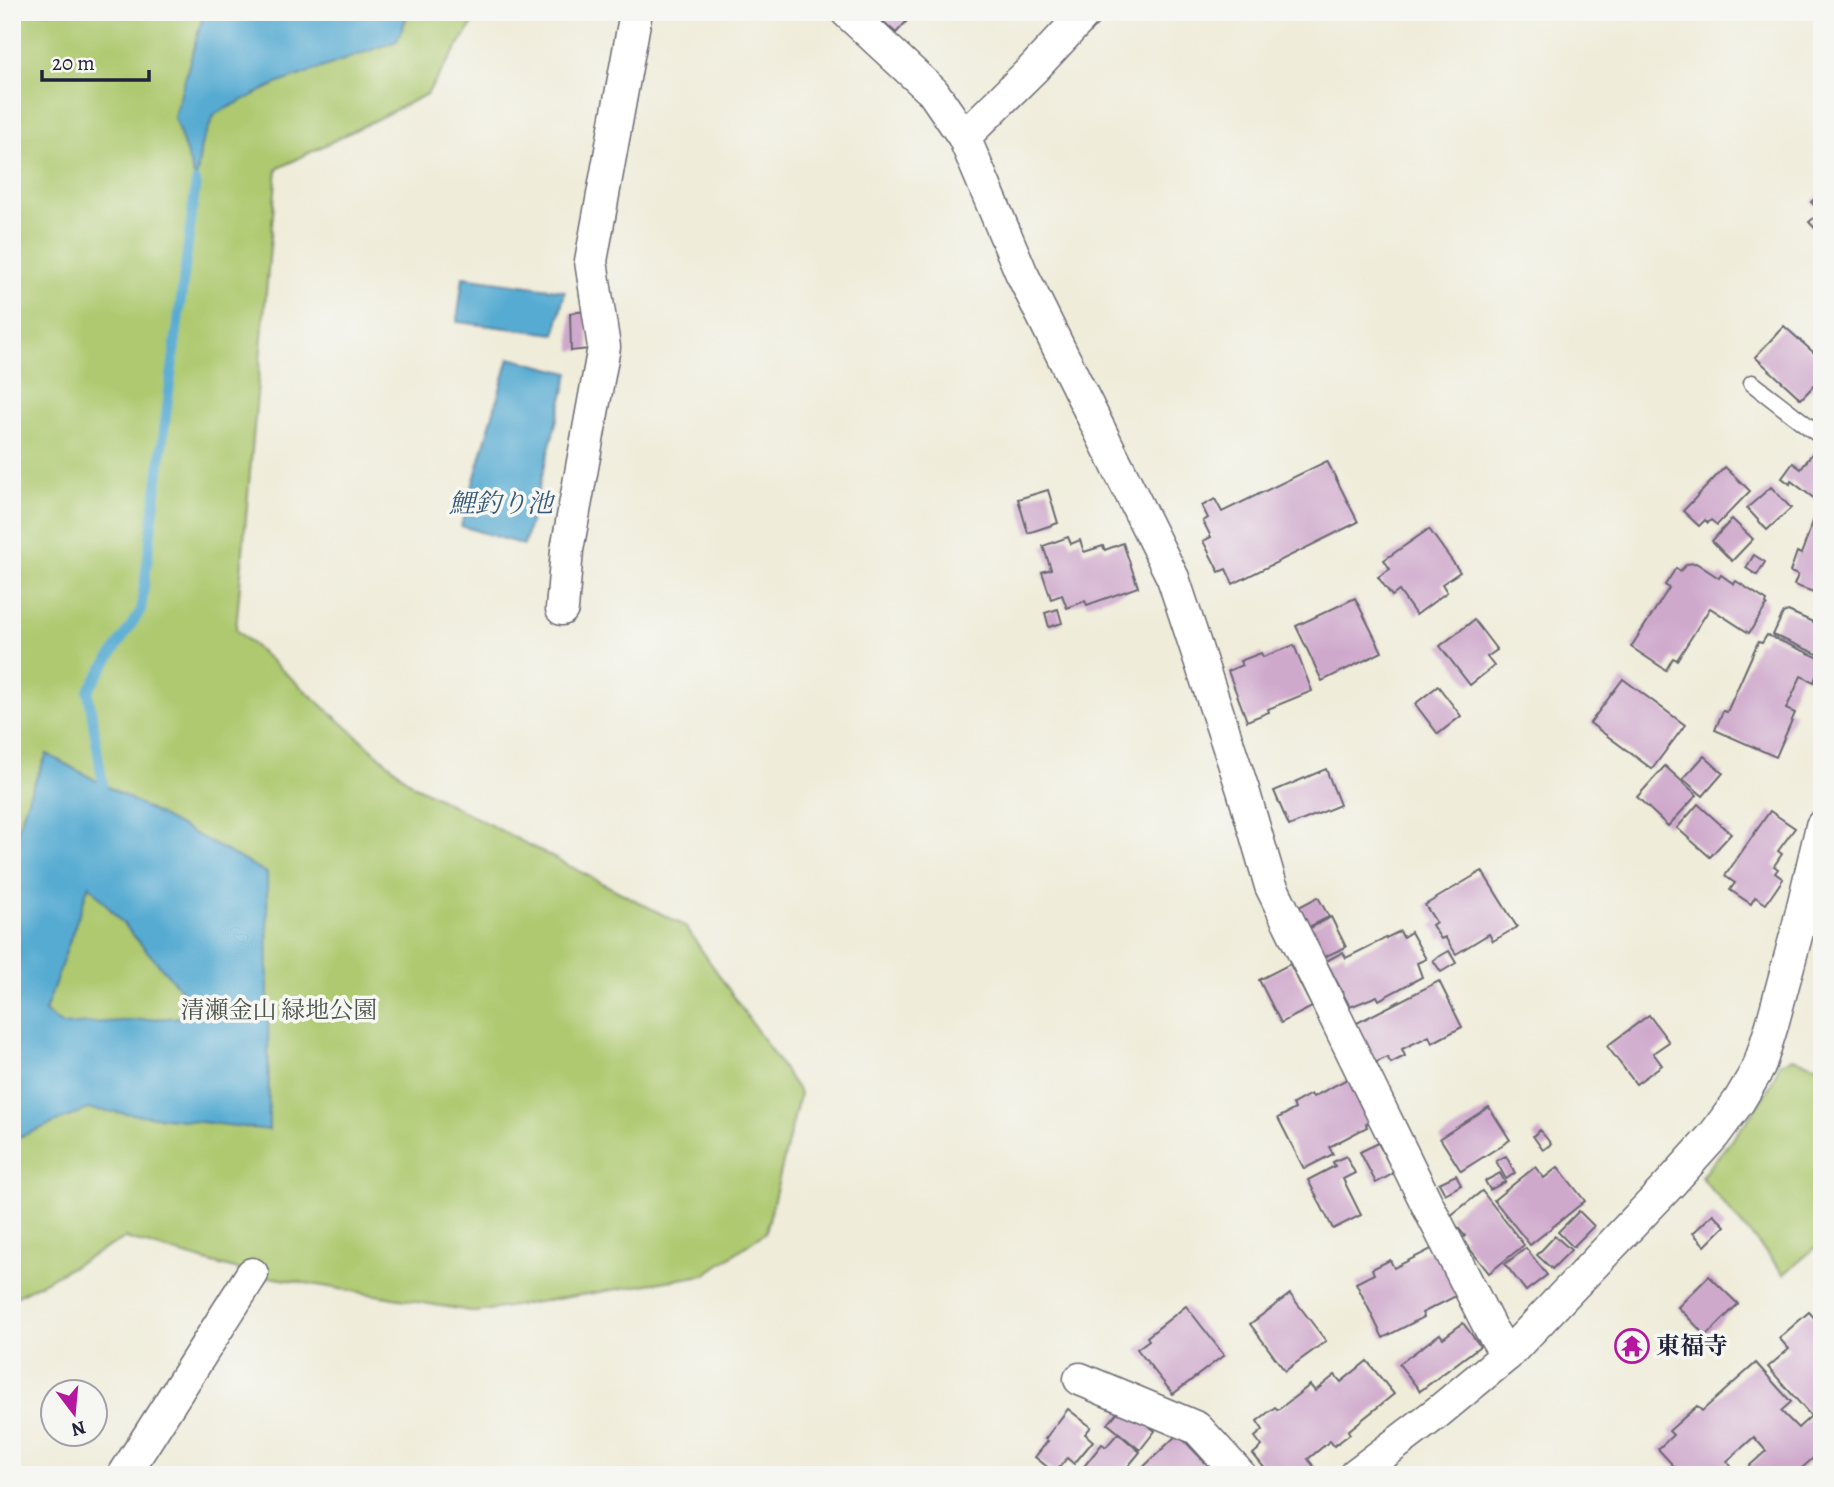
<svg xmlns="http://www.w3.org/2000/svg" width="1834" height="1487" font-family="Alegreya,'Noto Serif JP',serif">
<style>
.green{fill:#aec970;stroke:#687656;stroke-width:2}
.water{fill:#56abd2;stroke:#3c6686;stroke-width:2;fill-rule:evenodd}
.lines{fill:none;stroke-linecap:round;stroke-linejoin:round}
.stream{stroke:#56abd2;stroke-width:10}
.building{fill:#cfa9cc}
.service-casing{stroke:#6a6972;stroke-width:19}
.minor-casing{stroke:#6a6972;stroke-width:35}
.service{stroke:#fff;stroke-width:16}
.minor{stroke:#fff;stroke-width:32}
.labels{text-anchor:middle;stroke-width:7;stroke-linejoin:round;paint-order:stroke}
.park-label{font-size:24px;fill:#4c544b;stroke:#f6f6f2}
.poi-label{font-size:24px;font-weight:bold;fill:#22223b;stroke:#f6f6f2;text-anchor:start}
.water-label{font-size:26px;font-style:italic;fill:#375977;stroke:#f6f6f2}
</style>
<rect width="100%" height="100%" fill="#f6f6f2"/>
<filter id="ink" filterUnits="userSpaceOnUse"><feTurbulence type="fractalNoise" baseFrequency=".0143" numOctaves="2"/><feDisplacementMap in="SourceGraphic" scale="14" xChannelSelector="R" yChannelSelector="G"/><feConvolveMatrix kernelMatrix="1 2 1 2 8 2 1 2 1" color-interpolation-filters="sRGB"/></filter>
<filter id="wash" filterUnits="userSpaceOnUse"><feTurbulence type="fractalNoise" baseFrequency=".00686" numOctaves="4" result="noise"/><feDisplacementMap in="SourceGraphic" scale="28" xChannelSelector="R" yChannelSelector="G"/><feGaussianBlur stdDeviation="1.57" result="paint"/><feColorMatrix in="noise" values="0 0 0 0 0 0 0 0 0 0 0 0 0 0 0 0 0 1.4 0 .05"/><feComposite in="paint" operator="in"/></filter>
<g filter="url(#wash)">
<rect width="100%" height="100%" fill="#efecd9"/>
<g class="green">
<path d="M12,12H480L427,94L277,169L236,630L413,785L685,926L800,1093L766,1232L704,1275L476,1312L252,1274L125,1238L12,1299Z"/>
<path d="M1792,1058L1822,1067V1242L1784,1274L1701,1177C1725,1147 1769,1100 1779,1064Z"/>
</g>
<g class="water">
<path d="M204,12H409L397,41L276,84L215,114L201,145L196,182L174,117Z"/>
<path d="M463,277L565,291L555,334L457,322Z"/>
<path d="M509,358L569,373L524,545L461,526Z"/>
<path d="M47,754L267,873L269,1130L88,1109L12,1140V846L31,790ZM89,885L184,993L182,1017L62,1025L45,1012Z"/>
</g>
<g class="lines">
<path class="stream" d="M103,785L88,691L141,610L196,182"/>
</g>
<g id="blocks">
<g class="building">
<path d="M873,12H915L896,33Z"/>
<path d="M1822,192V236L1809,222L1821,212L1811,202Z"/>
<path d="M586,311L589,349L571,351L570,313Z"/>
<path d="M1784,326L1822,360V377L1801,399L1755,357Z"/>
<path d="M1814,451L1822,457V498L1819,502L1791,481L1790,484L1782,478L1793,463L1801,469Z"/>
<path d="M1327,461L1358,522L1233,584L1226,569L1219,572L1203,541L1211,537L1203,521L1208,518L1202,506L1215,499L1222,512Z"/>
<path d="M1725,467L1750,491L1717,525L1711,520L1708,523L1705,520L1699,526L1683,511Z"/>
<path d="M1771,487L1791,508L1767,530L1747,508Z"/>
<path d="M1048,490L1058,523L1028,533L1018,499Z"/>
<path d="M1732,519L1753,539L1732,561L1712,541Z"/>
<path d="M1814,519L1822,521V595L1794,585L1798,575L1790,572L1797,552L1801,554Z"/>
<path d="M1429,529L1460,572L1442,584L1447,592L1416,615L1399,591L1392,596L1378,577L1390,569L1384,560Z"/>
<path d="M1068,537L1071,544L1080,540L1084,552L1103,546L1105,550L1123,543L1138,587L1087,605L1085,601L1067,608L1062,595L1051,599L1042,572L1051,569L1043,546Z"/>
<path d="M1754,555L1765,562L1757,575L1746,568Z"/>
<path d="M1696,563L1719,578L1721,575L1734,584L1736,581L1767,601L1766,604L1767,605L1749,633L1710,608L1677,660L1673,658L1666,670L1631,647L1669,588L1665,585L1676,568L1680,571L1687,564Z"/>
<path d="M1355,598L1382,652L1322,681L1296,626Z"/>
<path d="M1058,609L1062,623L1049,627L1045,613Z"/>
<path d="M1788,611L1822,626V656L1773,635L1783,613Z"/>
<path d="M1474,620L1497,650L1487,657L1494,666L1470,685L1440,646Z"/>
<path d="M1767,635L1822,659L1814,682L1801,676L1786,709L1795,713L1776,757L1715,730L1723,711L1727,712L1758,642L1762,643Z"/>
<path d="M1294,645L1312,691L1268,709L1269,712L1247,721L1228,671L1242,665L1240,661L1261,653L1263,657Z"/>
<path d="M1623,679L1685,725L1652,769L1590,723Z"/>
<path d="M1438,686L1461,716L1438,734L1415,704Z"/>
<path d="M1704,756L1723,773L1703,796L1683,779Z"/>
<path d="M1665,766L1697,795L1668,826L1637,797Z"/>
<path d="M1326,769L1340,805L1289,826L1274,791Z"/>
<path d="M1698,804L1731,834L1710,857L1677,828Z"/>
<path d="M1770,811L1795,828L1778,851L1782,854L1774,866L1778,869L1775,873L1783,879L1766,904L1755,897L1751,904L1730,890L1735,883L1725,876Z"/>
<path d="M1482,871L1517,927L1493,941L1489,934L1456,954L1445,937L1441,939L1432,925L1436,922L1425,905Z"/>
<path d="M1318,897L1329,917L1309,927L1299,907Z"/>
<path d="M1331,917L1346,947L1322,958L1308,929Z"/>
<path d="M1400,931L1403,937L1411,932L1426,959L1417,963L1422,977L1379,1000L1377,996L1350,1007L1326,961L1343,952L1346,958Z"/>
<path d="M1449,951L1456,963L1441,972L1433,960Z"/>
<path d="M1290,964L1312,1007L1281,1023L1259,980Z"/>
<path d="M1439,981L1462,1027L1432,1043L1429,1036L1402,1049L1405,1056L1391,1063L1387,1057L1373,1064L1353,1025Z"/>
<path d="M1649,1015L1669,1042L1653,1053L1662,1065L1636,1084L1607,1046Z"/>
<path d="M1349,1078L1372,1121L1366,1124L1367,1127L1329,1147L1333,1154L1304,1169L1278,1118L1295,1109L1293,1104L1311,1094L1313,1097Z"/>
<path d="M1489,1107L1510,1140L1461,1171L1440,1138Z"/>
<path d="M1540,1130L1551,1144L1543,1150L1533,1136Z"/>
<path d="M1378,1143L1394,1173L1376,1183L1360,1152Z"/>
<path d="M1346,1156L1355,1173L1343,1179L1361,1215L1333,1229L1308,1180L1335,1166L1333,1162Z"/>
<path d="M1506,1156L1515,1173L1506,1179L1496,1161Z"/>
<path d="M1535,1167L1544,1178L1558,1167L1585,1201L1530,1245L1494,1200Z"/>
<path d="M1500,1173L1505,1182L1490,1190L1485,1181Z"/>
<path d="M1456,1175L1461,1185L1445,1194L1439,1183Z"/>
<path d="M1482,1191L1524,1245L1489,1273L1462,1239L1465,1236L1449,1217Z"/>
<path d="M1579,1211L1594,1226L1573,1247L1558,1232Z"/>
<path d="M1713,1214L1725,1226L1705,1246L1693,1233Z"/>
<path d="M1555,1236L1571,1250L1552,1269L1537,1255Z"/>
<path d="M1435,1247L1458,1295L1422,1313L1424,1317L1383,1338L1356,1283L1374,1274L1372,1269L1390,1260L1394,1268Z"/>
<path d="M1526,1248L1547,1275L1526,1291L1505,1264Z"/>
<path d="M1709,1276L1738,1304L1706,1336L1678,1307Z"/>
<path d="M1290,1294L1326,1341L1285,1371L1250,1324Z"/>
<path d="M1186,1306L1224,1355L1173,1394L1137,1349L1149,1340L1147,1337Z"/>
<path d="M1809,1312L1818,1322L1822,1318V1454L1820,1452L1794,1475H1739L1766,1451L1754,1437L1727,1461L1738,1475H1682L1658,1449L1673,1435L1669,1431L1697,1406L1702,1411L1756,1363L1791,1402L1781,1411L1798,1428L1811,1416L1768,1367L1789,1349L1779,1338Z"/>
<path d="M1463,1323L1480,1346L1420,1391L1399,1364L1440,1334L1443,1338Z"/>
<path d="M1367,1361L1394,1394L1348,1431L1350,1434L1334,1446L1330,1441L1308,1459L1315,1468L1307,1475H1270L1253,1454L1262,1446L1255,1437L1263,1430L1257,1421L1275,1407L1278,1410L1310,1385L1315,1391L1335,1375L1341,1382Z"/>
<path d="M1123,1405L1155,1431L1140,1450L1108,1424Z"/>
<path d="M1068,1409L1091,1427L1085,1434L1093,1441L1074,1464L1067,1458L1055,1473L1035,1457L1048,1441L1045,1439Z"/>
<path d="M1118,1433L1140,1452L1121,1475H1077L1102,1444L1106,1447Z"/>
<path d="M1178,1434L1217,1475H1135Z"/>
</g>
</g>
</g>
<g filter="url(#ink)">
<use href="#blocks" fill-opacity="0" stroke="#6a6972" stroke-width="2"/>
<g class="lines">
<g class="service-casing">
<path id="service" d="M1752,383L1822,437"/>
</g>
<g class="minor-casing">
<g id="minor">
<path d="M847,12L933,92L964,137L1021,272L1173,578L1243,790L1271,886L1429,1208L1490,1328L1507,1355"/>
<path d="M964,137L1034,68L1086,12"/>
<path d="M562,609L567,550L604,347L591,261L636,12"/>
<path d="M1080,1379L1197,1428L1240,1475"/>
<path d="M124,1475L252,1274"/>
<path d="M1355,1475L1438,1412L1507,1355L1669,1185L1714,1135L1739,1101L1759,1067L1772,1025L1797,932L1822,826"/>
</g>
</g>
<use href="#service" class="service"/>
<use href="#minor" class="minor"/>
</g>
</g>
<defs>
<g id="temple-ring" transform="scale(1.75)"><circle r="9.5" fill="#f6f6f2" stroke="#b5179e" stroke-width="1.5"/><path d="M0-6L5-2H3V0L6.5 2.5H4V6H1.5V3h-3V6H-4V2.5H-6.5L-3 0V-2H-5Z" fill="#b5179e"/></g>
</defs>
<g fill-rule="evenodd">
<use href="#temple-ring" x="1632" y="1346"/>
</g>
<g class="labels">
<g class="park-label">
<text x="279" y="1018">清瀬金山 緑地公園</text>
</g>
<g class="poi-label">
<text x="1656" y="1354">東福寺</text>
</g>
<g class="water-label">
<text x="501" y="512">鯉釣り池</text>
</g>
</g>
<rect width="1834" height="1487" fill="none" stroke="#f6f6f2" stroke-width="42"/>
<g transform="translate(74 1413) rotate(164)"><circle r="33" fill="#f6f6f2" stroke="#a1a1a9" stroke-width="2"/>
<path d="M0-5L12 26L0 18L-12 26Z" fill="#b5179e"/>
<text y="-10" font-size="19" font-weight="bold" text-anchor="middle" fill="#22223b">N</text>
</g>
<path d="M42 70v10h107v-10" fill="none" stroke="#22223b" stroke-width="3.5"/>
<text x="52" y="70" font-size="21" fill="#22223b" stroke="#f6f6f2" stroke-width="5" paint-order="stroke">20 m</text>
</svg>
